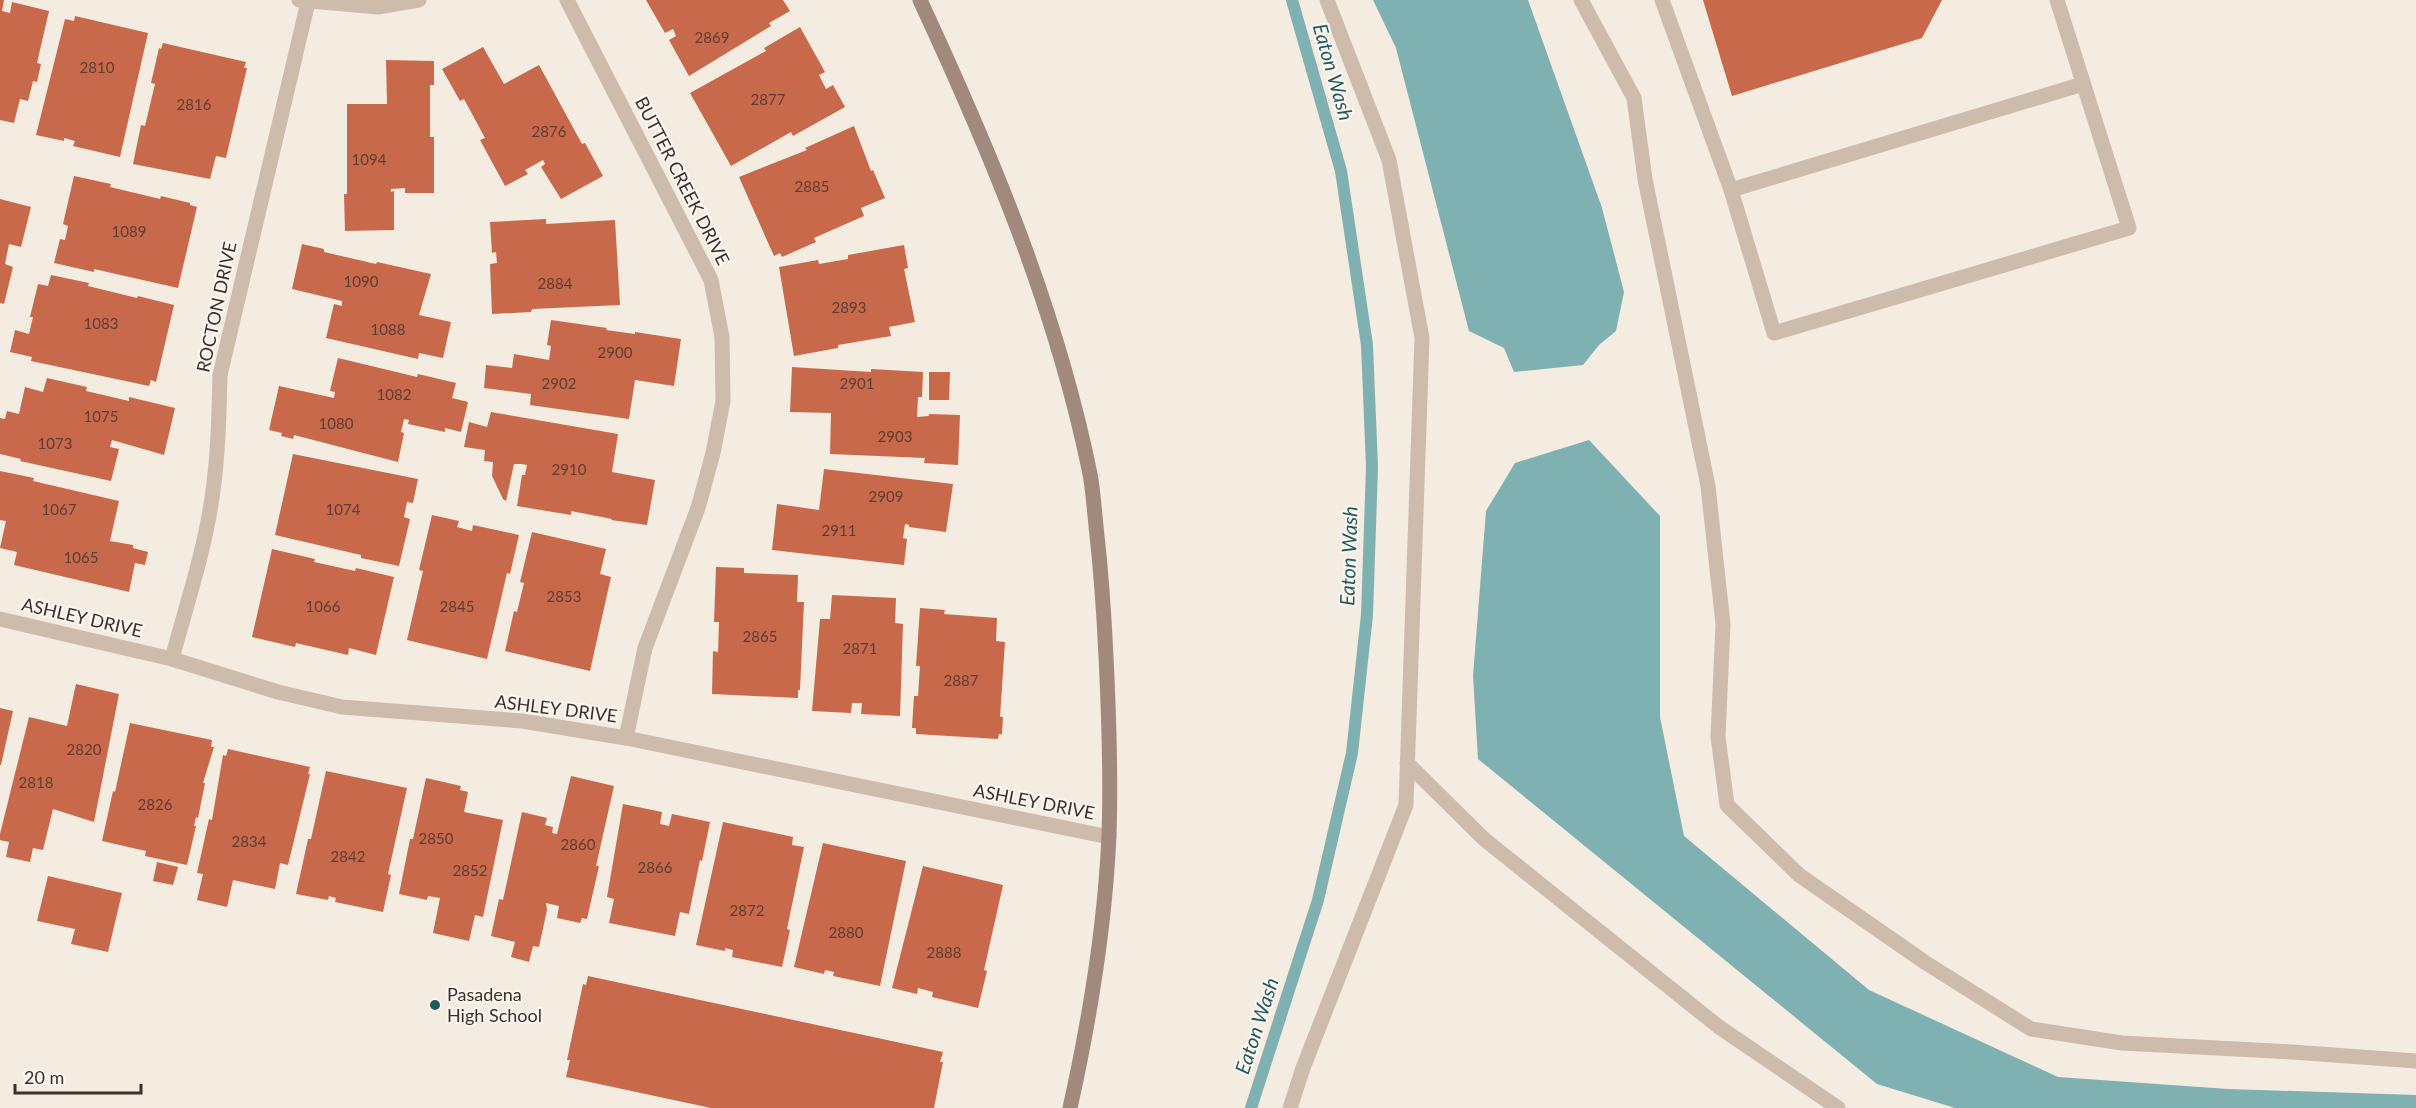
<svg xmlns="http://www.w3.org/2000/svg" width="2416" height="1108" font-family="Lato,sans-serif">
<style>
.water{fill:#7fb0b2}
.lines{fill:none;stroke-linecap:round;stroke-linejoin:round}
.stream{stroke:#7fb0b2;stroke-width:12}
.building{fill:#c8694b}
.service{stroke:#cdbbac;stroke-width:15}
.minor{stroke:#cdbbac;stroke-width:15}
.secondary{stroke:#a18a7d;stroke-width:15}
.poi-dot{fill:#1f5a5e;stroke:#fbf5ee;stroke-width:2}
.labels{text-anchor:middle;stroke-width:4.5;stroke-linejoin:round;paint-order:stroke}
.number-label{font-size:15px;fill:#5e3e33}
.street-label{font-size:18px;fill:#3b302b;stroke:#fbf5ee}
.poi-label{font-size:18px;fill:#3b302b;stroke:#fbf5ee;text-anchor:start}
.water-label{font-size:20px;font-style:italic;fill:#1f5a5e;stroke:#fbf5ee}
</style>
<rect width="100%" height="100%" fill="#f4ebe1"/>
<g class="water">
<path d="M1373,0H1528L1602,208L1624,292L1616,331L1599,345L1583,365L1514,372L1504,348L1469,331L1396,48Z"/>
<path d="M1589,440L1660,516V717L1684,836L1869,990L2058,1077L2228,1089L2416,1095V1108H1955L1877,1084L1478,759L1473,676L1486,511L1515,463Z"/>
</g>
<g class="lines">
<path class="stream" d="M1251,1108L1318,900L1352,753L1367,615L1372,467L1367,345L1341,171L1292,0"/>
</g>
<g class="building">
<path d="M0,0H4L2,11L10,13L12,2L49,11L37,63L41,64L37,82L33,81L28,101L20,99L14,123L0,120Z"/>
<path d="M646,0H783L790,11L769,23L771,26L689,76L669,40L676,36L673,29L665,33Z"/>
<path d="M1703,0H1942L1922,38L1732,96Z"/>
<path d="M75,16L148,33L120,157L73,146L75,141L64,138V141L36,135L65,19L74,21Z"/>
<path d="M800,27L825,72L819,75L826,89L833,85L845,107L793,136L791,132L731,166L690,93L766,51L764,48Z"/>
<path d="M163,43L246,62L244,68H247L226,158L216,156L210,179L133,164L141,125L145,126L155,84L151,83L159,48L161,49Z"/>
<path d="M483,47L504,84L539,65L582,144L585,143L603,176L561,199L541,167L545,164L543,160L525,170L528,174L505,186L480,140L485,138L464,99L460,101L442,69Z"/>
<path d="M386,60L434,61V85H430V137H434V193H405V188L391,189V192L394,191V230L345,231L344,194H347V104H387Z"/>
<path d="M854,126L871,171L873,170L885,198L861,208L864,216L814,238L816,242L782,257L780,253L774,256L739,177L807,150L805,148Z"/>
<path d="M74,176L111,184L110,187L160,199L161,196L190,203V205L197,207L178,288L94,269V272L54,263L60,239L65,240L68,226L63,224Z"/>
<path d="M0,199L31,207L21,247L9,244L5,264L13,267L4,304L0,303Z"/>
<path d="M546,219V224L615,220L620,305L532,309L531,312L492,314L490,264L497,263L496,252L492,253L490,222Z"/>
<path d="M302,244L324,249V252L376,264L377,262L431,274L419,315L451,322L443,358L419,353L418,359L326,338L334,304L342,306V301L292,289Z"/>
<path d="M904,245L908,268L904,269L915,322L889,327L891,336L838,345V348L794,356L779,267L818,260L819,264L848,259V255Z"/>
<path d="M51,275L89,283L88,286L137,298L138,296L174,305L156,382L151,380L149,386L31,361L32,357L10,352L15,330L29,334L33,317H30L38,284L48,286Z"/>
<path d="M551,320L607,328L606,330L635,334V332L681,339L674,386L635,380L629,419L530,405L531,394L484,388L486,365L512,368L514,354L549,360L551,346L547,345Z"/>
<path d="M338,358L417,377L418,374L456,383L452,398L468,402L461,432L445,428V432L408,424L409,420L404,419L401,432L404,433L398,462L294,435L293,439L281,436L282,433L269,430L279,386L334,398L335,392L330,391Z"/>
<path d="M792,367L871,372V369L923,372L922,397H918L917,417L929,416V414L960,415L958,465L924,463L925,458L830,454L831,413L790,412Z"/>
<path d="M929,372H950L949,400H929Z"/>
<path d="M47,378L87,387L86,391L129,401V397L175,408L164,455L112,440L110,447L119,449L111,481L20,461L21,459L0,454V418L5,419L7,411L19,414L25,387L43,392Z"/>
<path d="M491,412L618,434L612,472L655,480L647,525L611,520L612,519L571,511V515L517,506L522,475H525L527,465L522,464H514L506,501L503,499L492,476L493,462L484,461L485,450L464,447L469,422L487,427Z"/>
<path d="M293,454L418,479L413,503L407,502L404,517L410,519L399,566L361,558V555L275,535Z"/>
<path d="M824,469L953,484L946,532L909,527V525L905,524L903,538L907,539L904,565L772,550L777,504L819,510Z"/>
<path d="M0,471L34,478L33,481L119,501L110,541L133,545V548L148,552L145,565L135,563L129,592L14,565L17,552L0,548L6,521L0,520Z"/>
<path d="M432,515L459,521L457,527L472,531L473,525L519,535L510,574L507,573L487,659L407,640L423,571L419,570Z"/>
<path d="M532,532L606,549L600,574L611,577L590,671L505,651L514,611L517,612L524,583L520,582Z"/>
<path d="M272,549L315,559L314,562L355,571L356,568L394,577L376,655L349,648L348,655L296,643L295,647L252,637Z"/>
<path d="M716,567L744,568V573L798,575L797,602H804L800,690H798V698L712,694L713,651L718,652L719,622H714Z"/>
<path d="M832,595L896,598L895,623L903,624L900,716L861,714L862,703H852L851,713L812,711L820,619H830Z"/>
<path d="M920,608L945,610L944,614L997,618L996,641L1005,642L1000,717H1003L1002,734H999L998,739L916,734V728H912L914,696H918L920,666H916Z"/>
<path d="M76,684L119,694L94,822L53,809L43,850L33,848L30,862L6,857L9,842L0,840V834L29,717L67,726Z"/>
<path d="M0,708L13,711L1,765H0Z"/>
<path d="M130,723L212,740L211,747H214L203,783H205L198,818L196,817L194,826H196L187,865L145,856L146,851L102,841L113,791L115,792Z"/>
<path d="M228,749L310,767L308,774H310L288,865L280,863L275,889L233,880L227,907L197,900L203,874L197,873L209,819L212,820L223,755L226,756Z"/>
<path d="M326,771L407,788L388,874L391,875L383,912L335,902L336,898L329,896L328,900L296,894L308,839H311Z"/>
<path d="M571,776L614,786L596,866H599L587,919L582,918L580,923L557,918L559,906L546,903L547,910L539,947L533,946L529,962L511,957L515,942L491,936L499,899L503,900L522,812L547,818L545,825L553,827L552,833L557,834Z"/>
<path d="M426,778L461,786L460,790L468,792L464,812L503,820L483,917L475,915L469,941L433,933L440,898L428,896L427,900L399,894L410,839H413Z"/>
<path d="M623,804L662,812L660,824L669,826L672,814L710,822L702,861L700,860L689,914L680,912L675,936L609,923L614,899L607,897Z"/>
<path d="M723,822L793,837L792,845L804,847L787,929L790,930L782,967L732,957L733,950L725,948V951L696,945Z"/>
<path d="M823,843L906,861L880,986L833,976L834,972L825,970L824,974L794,967Z"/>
<path d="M157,862L178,867L173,885L153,881Z"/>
<path d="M923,866L1003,885L984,970L987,971L978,1008L932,997L933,992L918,988L917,994L892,988Z"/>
<path d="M48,876L122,893L108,952L71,944L75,929L37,921Z"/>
<path d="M588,976L943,1052L940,1062H943L934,1108H711L566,1077L570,1060H567L583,984L586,985Z"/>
</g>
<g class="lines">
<g class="service">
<path d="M1581,0L1634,98L1645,179L1708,486L1723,624L1718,737L1727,805L1799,875L1926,963L2031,1029L2122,1043L2292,1052L2416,1061"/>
<path d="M1662,0L1731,190"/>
<path d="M2057,0L2129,228L1774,333L1731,190L2083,84"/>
<path d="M1407,763L1484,839L1719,1027L1838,1108"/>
<path d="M1290,1108L1303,1068L1406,805L1422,338L1389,160L1327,0"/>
</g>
<g class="minor">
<path d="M299,0L378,7L419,0"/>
<path d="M567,0L711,280L722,337L723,401L713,453L698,508L645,648L626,738"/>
<path d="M0,619L172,659L278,692L342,707L522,721L626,738L1109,837"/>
<path d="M172,659C186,606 204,553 212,498C218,458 219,416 220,375L308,2"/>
</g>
<path class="secondary" d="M920,0C990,151 1055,305 1089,469C1093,487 1094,507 1096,526C1101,570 1104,613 1106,657C1109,717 1111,776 1109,835C1105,927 1090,1018 1070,1108"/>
</g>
<circle class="poi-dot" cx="435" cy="1005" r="6"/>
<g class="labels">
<g class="number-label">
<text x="712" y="43">2869</text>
<text x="97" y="73">2810</text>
<text x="768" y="105">2877</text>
<text x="194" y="110">2816</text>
<text x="549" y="137">2876</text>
<text x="369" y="165">1094</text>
<text x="812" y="192">2885</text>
<text x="129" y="237">1089</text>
<text x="361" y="287">1090</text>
<text x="555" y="289">2884</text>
<text x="849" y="313">2893</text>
<text x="101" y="329">1083</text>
<text x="388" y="335">1088</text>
<text x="615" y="358">2900</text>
<text x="559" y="389">2902</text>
<text x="857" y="389">2901</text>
<text x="394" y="400">1082</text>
<text x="101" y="422">1075</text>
<text x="336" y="429">1080</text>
<text x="895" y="442">2903</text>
<text x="55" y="449">1073</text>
<text x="569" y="475">2910</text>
<text x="886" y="502">2909</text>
<text x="59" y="515">1067</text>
<text x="343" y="515">1074</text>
<text x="839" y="536">2911</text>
<text x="81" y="563">1065</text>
<text x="564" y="602">2853</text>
<text x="323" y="612">1066</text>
<text x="457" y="612">2845</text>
<text x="760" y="642">2865</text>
<text x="860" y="654">2871</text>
<text x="961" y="686">2887</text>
<text x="84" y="755">2820</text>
<text x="36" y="788">2818</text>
<text x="155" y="810">2826</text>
<text x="436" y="844">2850</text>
<text x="249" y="847">2834</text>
<text x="578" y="850">2860</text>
<text x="348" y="862">2842</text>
<text x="655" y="873">2866</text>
<text x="470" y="876">2852</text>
<text x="747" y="916">2872</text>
<text x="846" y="938">2880</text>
<text x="944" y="958">2888</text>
</g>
<g class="street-label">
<text transform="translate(682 181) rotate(63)" y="6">BUTTER CREEK DRIVE</text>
<text transform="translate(217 307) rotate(-78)" y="6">ROCTON DRIVE</text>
<text transform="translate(82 618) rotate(13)" y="6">ASHLEY DRIVE</text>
<text transform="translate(556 709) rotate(7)" y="6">ASHLEY DRIVE</text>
<text transform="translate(1034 802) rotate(11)" y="6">ASHLEY DRIVE</text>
</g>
<g class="poi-label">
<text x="447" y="1001">Pasadena<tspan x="447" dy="21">High School</tspan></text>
</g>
<g class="water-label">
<text transform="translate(1333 72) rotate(74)" y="7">Eaton Wash</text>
<text transform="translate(1349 556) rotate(-88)" y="7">Eaton Wash</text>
<text transform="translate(1257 1026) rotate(-72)" y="7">Eaton Wash</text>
</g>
</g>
<path d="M15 1084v9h126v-9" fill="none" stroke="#3b302b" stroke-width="3"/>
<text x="24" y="1084" font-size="18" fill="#3b302b" stroke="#fbf5ee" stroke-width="4.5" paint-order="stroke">20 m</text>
</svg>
